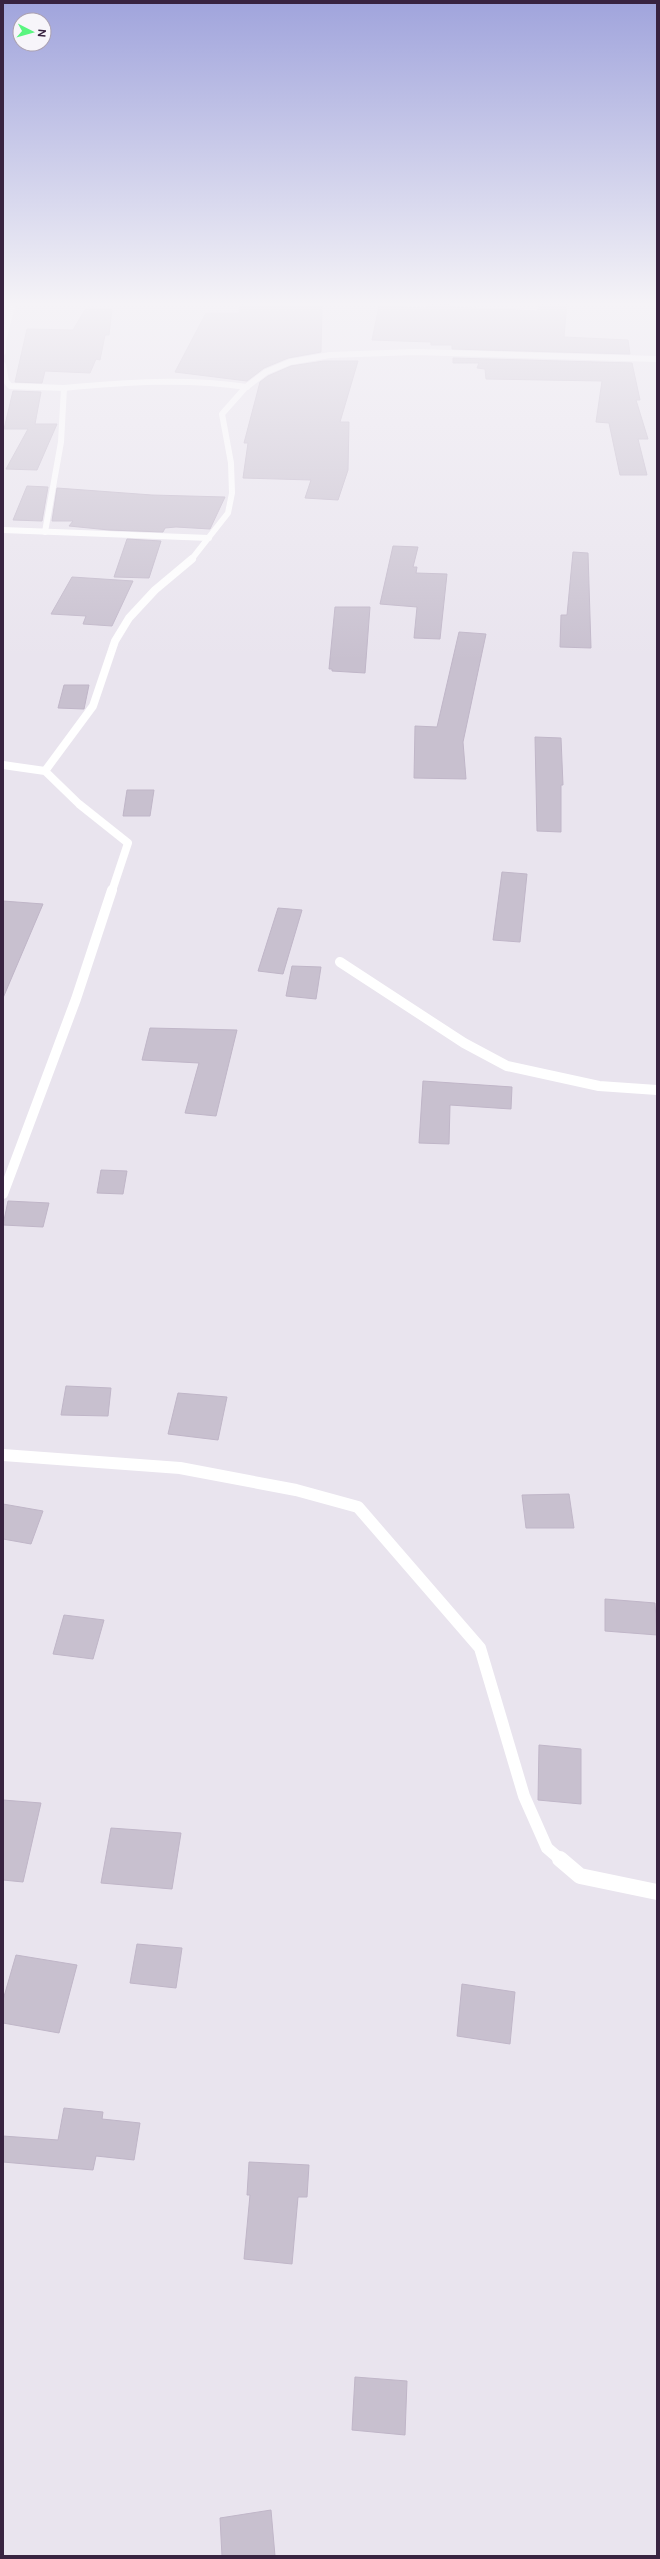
<svg xmlns="http://www.w3.org/2000/svg" width="660" height="2559" font-family="'DM Sans',sans-serif">
<style>
.building{fill:#c8c0cf;stroke:#c0b6c8}
.lines{fill:none;stroke-linecap:round;stroke-linejoin:round}
.minor-far4{stroke:#fff;stroke-width:6}
.minor-far3{stroke:#fff;stroke-width:8}
.minor-far2{stroke:#fff;stroke-width:10}
.minor-far1{stroke:#fff;stroke-width:12}
.minor{stroke:#fff;stroke-width:16}
</style>
<rect width="100%" height="100%" fill="#e9e4ee"/>
<g class="building">
<path d="M539,302H567L564,337L628,340L630,354L452,349V345H431V342L372,340L379,306L426,308L427,303L452,304V307L538,311Z"/>
<path d="M240,305L322,306L321,352L288,358L264,368L247,381L175,372L206,313H239Z"/>
<path d="M86,308L112,309L109,335H105L100,360L96,359L90,373L45,371L42,383L15,382L27,329L73,330Z"/>
<path d="M453,358L632,363L640,400H636L648,439H638L647,475H620L609,423L596,422L602,381L486,379L485,369L477,368L479,363H453Z"/>
<path d="M324,361H358L340,422H349L348,470L338,500L305,498L311,480L243,478L248,443H244L260,382L268,376L291,366Z"/>
<path d="M13,391L41,392L35,424H57L37,470L6,469L28,429H4Z"/>
<path d="M27,486L48,487L42,521L13,520Z"/>
<path d="M57,488L152,495L225,497L210,529L176,527L165,528L163,532L109,530L69,526L73,521H52Z"/>
<path d="M127,539L161,541L149,578L114,577Z"/>
<path d="M393,546L418,547L413,567H417L416,573L447,574L440,639L414,638L417,607L380,604Z"/>
<path d="M573,552L588,553L591,648L560,647L561,615H567Z"/>
<path d="M72,577L133,581L112,626L83,624L86,616L51,614Z"/>
<path d="M335,607H370L365,673L332,671V669H329Z"/>
<path d="M459,632L486,634L463,742L466,779L414,778L415,726L437,727Z"/>
<path d="M64,685H89L84,709L58,708Z"/>
<path d="M535,737L561,738L563,785H561V832L537,831Z"/>
<path d="M127,790H154L150,816H123Z"/>
<path d="M502,872L527,874L520,942L493,940Z"/>
<path d="M3,901L43,904L3,998Z"/>
<path d="M278,908L302,910L283,974L258,971Z"/>
<path d="M292,966L321,967L316,999L286,996Z"/>
<path d="M150,1028L237,1030L216,1116L185,1113L199,1063L142,1060Z"/>
<path d="M423,1081L512,1087L511,1109L450,1105L449,1144L419,1143Z"/>
<path d="M101,1170L127,1171L123,1194L97,1193Z"/>
<path d="M8,1201L49,1203L43,1227L3,1225Z"/>
<path d="M66,1386L111,1388L108,1416L61,1415Z"/>
<path d="M178,1393L227,1397L218,1440L168,1434Z"/>
<path d="M569,1494L574,1528H526L522,1495Z"/>
<path d="M3,1504L43,1511L31,1544L3,1539Z"/>
<path d="M605,1599L655,1603L657,1635L605,1631Z"/>
<path d="M64,1615L104,1620L93,1659L53,1654Z"/>
<path d="M539,1745L581,1749V1804L538,1800Z"/>
<path d="M3,1800L41,1803L23,1882L3,1880Z"/>
<path d="M111,1828L181,1833L172,1889L101,1883Z"/>
<path d="M137,1944L182,1948L176,1988L130,1983Z"/>
<path d="M16,1955L77,1965L59,2033L3,2023V2000Z"/>
<path d="M462,1984L515,1992L510,2044L457,2036Z"/>
<path d="M64,2108L103,2112L102,2119L140,2123L134,2160L96,2156L93,2170L3,2162V2136L58,2140Z"/>
<path d="M249,2162L309,2165L307,2197H298L292,2264L244,2259L250,2195H247Z"/>
<path d="M355,2377L407,2381L405,2435L352,2430Z"/>
<path d="M271,2510L275,2556H222L220,2518Z"/>
</g>
<g class="lines">
<g class="minor-far4">
<path d="M3,352V341L13,302"/>
<path d="M3,365L6,381L10,386L64,388L61,442L45,532"/>
<path d="M64,388C126,382 185,378 247,387"/>
<path d="M3,530L209,538"/>
<path d="M191,560L228,513L232,493L231,463L222,414L245,388L266,372L290,362L330,355L415,352L657,359"/>
</g>
<g class="minor-far3">
<path d="M3,765L45,771"/>
<path d="M112,891L128,843L79,804L45,771L93,706L115,641L129,618L155,590L192,559"/>
</g>
<g class="minor-far2">
<path d="M340,962L464,1043L507,1066L599,1086L657,1090"/>
<path d="M3,1194L76,999L112,890"/>
</g>
<path class="minor-far1" d="M3,1455L180,1468L296,1490L358,1507L480,1648L524,1796L547,1848L561,1860"/>
<path class="minor" d="M560,1859L580,1876L657,1892"/>
</g>
<linearGradient id="sky" x2="0" y2="1"><stop stop-color="#a0a4dc"/><stop offset="0.46" stop-color="#f5f3f7"/><stop offset="1" stop-color="#f5f3f7" stop-opacity="0"/></linearGradient>
<rect width="660" height="660" fill="url(#sky)"/>
<rect width="660" height="2559" fill="none" stroke="#382340" stroke-width="8"/>
<g transform="translate(32 32) rotate(96)"><circle r="19" fill="#f7f5fa" stroke="#aba1b0"/>
<path d="M0-3L7 15L0 10L-7 15Z" fill="#5af580"/>
<text y="-6" font-size="11" font-weight="bold" text-anchor="middle" fill="#382340">N</text>
</g>
</svg>
